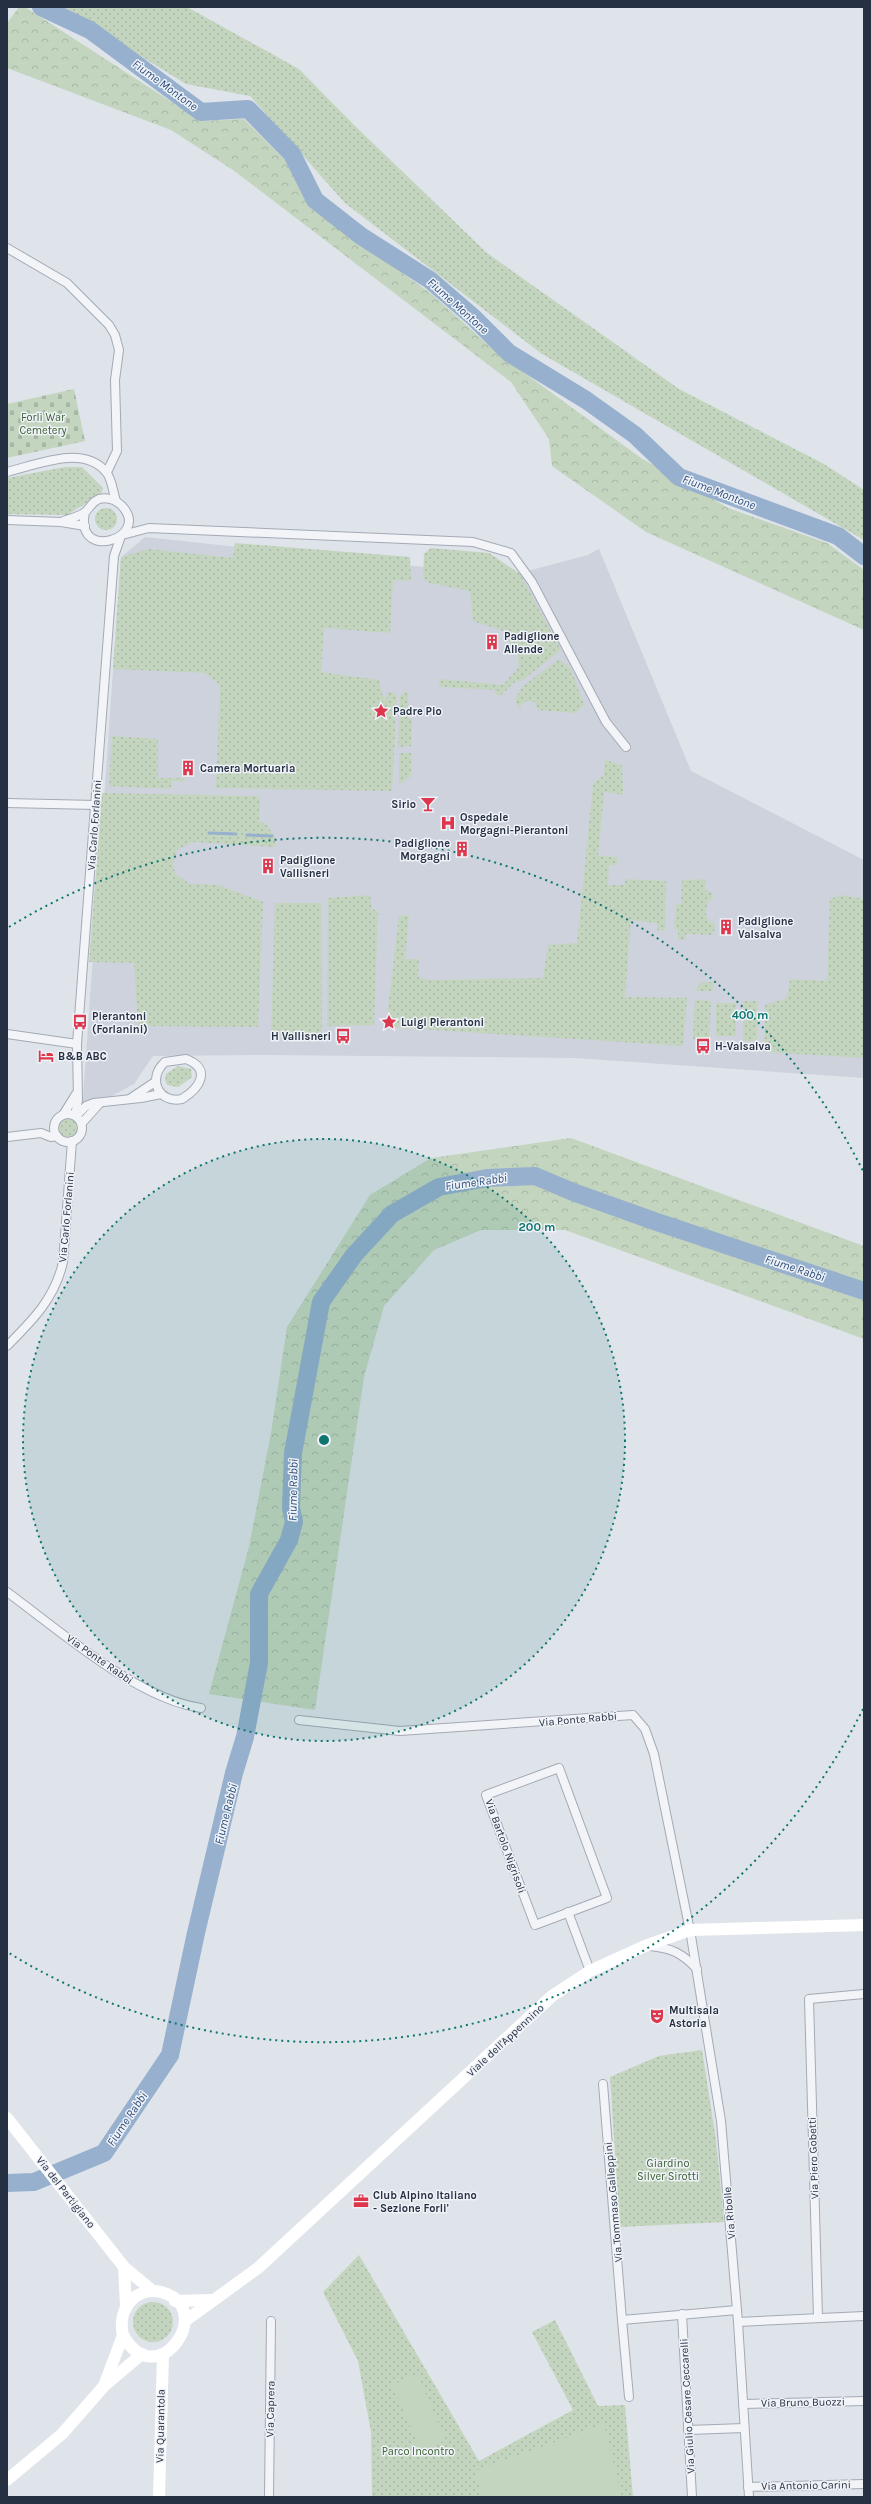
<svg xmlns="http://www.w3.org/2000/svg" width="871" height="2504" font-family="Karla,sans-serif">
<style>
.built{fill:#cdd2dc}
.green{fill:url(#green-dots)}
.forest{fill:url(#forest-crowns)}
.cemetery{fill:url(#cemetery-stones)}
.pitch{fill:#c4d5bf}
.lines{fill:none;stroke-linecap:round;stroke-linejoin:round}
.stream{stroke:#96b0ce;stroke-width:3}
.river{stroke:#96b0ce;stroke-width:18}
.street-casing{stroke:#a4aab5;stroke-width:10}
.street{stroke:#f2f4f8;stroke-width:8}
.secondary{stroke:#fff;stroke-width:12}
.ring{fill:none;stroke:#0f766e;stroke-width:2;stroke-dasharray:2 4}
.labels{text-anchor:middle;stroke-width:3;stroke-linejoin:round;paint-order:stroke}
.park-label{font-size:11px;fill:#3a6032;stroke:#eff2f7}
.poi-label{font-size:11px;font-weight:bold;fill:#263043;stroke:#eff2f7;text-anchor:start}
.street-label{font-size:11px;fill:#263043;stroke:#eff2f7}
.water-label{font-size:12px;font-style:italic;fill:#2c4e7c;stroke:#eff2f7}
.centre{fill:#0f766e;stroke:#eff2f7;stroke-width:2}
.ring-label{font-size:12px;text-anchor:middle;font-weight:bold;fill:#0f766e;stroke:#eff2f7;stroke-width:3;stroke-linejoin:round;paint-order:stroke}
</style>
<defs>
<pattern id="green-dots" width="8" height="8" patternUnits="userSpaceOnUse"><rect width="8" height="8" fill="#c4d5bf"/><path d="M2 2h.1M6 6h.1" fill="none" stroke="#a8b7a5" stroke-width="1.8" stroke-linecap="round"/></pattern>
<pattern id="forest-crowns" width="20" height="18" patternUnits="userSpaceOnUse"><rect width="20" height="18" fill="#c4d5bf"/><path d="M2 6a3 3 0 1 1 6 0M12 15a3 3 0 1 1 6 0" fill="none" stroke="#a8b7a5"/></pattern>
<pattern id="cemetery-stones" width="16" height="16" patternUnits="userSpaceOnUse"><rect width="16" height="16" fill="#c4d5bf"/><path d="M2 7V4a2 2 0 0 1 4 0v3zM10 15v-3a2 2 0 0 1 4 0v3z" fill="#a8b7a5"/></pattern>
</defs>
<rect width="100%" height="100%" fill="#dfe3ea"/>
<path class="built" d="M145,537L509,576L588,555L599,549L691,771L864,860V1078L575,1058L265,1055L153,1056L134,1084L82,1112L121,557Z"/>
<g class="green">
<path d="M61,7H187L299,69L353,124L487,253L679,389L824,464L864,490V540L542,354L345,203L250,96L186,84Z"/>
<path d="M65,467H82L103,488L101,494L67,515L7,514V478Z"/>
<circle cx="106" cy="519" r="11"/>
<path d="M235,543L410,557L411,581L393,580L390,633L324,628L321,672L379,680L382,694L386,700L387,692L394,693L397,697L392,791L216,788L220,685L205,673L113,669L121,557L148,549L233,558Z"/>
<path d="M431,548L489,553L520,574L561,650L520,682L517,680L501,695L498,696L494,690L439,687L440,679L503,685L519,667L518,654L511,647L507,632L473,621L470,591L429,583L423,578L424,554Z"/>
<path d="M559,659L571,669L584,705L576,713L538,710L535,702L527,701L520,705L522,708L519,709L515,699L523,686Z"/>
<path d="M404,692L408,693V718L412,719L411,746L398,747L400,696Z"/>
<path d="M112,736L158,739V778H185V781H171V789L109,786Z"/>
<path d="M399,753H411V776L399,785Z"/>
<path d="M605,760L622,765L623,795L604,792L598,856L617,857V865H609L608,885H625V879L666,881L665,931L657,930V923L631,920L625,997L687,998L683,1046L386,1027L399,915L409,916L405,959H419L418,977L430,980L543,978L548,945L577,943L593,784L604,775Z"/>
<path d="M102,793L260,796L259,822L265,823L275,837V847L193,842L177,850L173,863L175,874L190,884L218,885L263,902L258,1027L138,1026L134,963L89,962Z"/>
<path d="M706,879L705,890L712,892L713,899L707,902L706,916L710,922L715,924L714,932L711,935L686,934L685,940L678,939V929H674L676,905L681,904L682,880Z"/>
<path d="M370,895L372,909L378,911L374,1025L327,1026L328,898Z"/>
<path d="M842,895L864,899V1058L764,1052L765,1005L787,998L790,979L827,981L830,899Z"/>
<path d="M275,903H321L322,1037L271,1034Z"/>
<path d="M706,982H713V991H696L700,983Z"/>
<path d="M695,1000L711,1001L709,1040L693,1039Z"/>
<rect x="743" y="1001" width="14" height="40"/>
<rect x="716" y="1003" width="20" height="33"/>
<path d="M178,1066L191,1069L192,1077L178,1087L167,1085L165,1080L166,1074Z"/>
<circle cx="68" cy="1128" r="10"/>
<path d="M702,2050L716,2140L724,2222L620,2227L610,2077L659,2056Z"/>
<path d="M359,2255L479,2461L573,2410L532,2332L555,2320L598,2406L625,2405L633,2497H372L371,2432L358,2361L323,2292Z"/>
<circle cx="153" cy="2322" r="20"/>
</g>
<g class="forest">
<path d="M19,7H25L201,121L244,119L287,162L312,208L433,295L497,353L641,458L728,508L827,543L864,570V630L646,532L552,466L549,439L511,382L233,170L171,130L7,68V23Z"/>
<path d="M571,1138L864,1246V1339L565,1230H481L434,1250L384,1306L364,1377L315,1710L209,1694L249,1547L271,1433L287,1327L370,1195L431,1158Z"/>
</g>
<path class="cemetery" d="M74,389L85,441L7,458V404Z"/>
<g class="pitch">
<path d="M417,2374L446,2440L421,2451L392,2385Z"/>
<path d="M604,2424L622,2497H483L475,2471Z"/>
</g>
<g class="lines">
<g class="stream">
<path d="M209,833L236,834"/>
<path d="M247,835L272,836"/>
</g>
<g class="river">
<path d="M41,7L90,30L201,112L248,109L292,154L315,200L361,236L430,280L473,317L509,353L586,400L635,435L679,477L838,536L864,556"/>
<path d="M7,2183L34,2182L104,2153L170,2055L196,1933L234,1773L245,1737L259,1663V1594L289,1540L294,1522L291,1508L293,1453L321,1302L354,1255L392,1214L439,1187L487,1178L535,1176L573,1192L654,1221L864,1291"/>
</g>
<g class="street-casing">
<g id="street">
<path d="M7,248L67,283L109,325L115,335L119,350L115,380L117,451L107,472"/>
<path d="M7,472C36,465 83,444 106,472C112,478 113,493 116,501"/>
<path d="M7,520L61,522L85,526"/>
<path d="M61,522C68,519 77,517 84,513C90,509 91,502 99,499C108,497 116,500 122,506C152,538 74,563 85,512"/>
<path d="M122,535L149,528L473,542L511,553L532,582L606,722L626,747"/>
<path d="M7,803L96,805"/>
<path d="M7,1034L77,1044"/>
<path d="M186,1059C212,1069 200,1088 182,1099C158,1104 147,1078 165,1062Z"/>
<path d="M131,1098L155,1082"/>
<circle cx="68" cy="1128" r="14"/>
<path d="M63,1115L76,1094"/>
<path d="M75,1115L78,1100L77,1044L114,556L121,536"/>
<path d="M76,1116L86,1106L94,1103L141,1098L161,1094"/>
<path d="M82,1123L100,1103"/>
<path d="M7,1137L41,1133L51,1137L57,1136"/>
<path d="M7,1346C33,1320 55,1298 63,1262L72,1141"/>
<path d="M7,1592C59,1630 137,1699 201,1708"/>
<path d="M299,1720L400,1731L633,1715L645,1729L654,1754L691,1936L721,2121L738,2322L749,2497"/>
<path d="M559,1768L607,1898L535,1925L486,1795Z"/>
<path d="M568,1912L590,1971"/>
<path d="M650,1946C671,1948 682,1953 697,1969"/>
<path d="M603,2084L622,2320L737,2310"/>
<path d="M682,2314L692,2497"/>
<path d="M818,2318L809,1999L864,1994"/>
<path d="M622,2320L629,2397"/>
<path d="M738,2322L864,2316"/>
<path d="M743,2404L864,2401"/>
<path d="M688,2430L744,2428"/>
<path d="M748,2487L864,2484"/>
<path d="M269,2497L271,2321"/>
</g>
</g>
<use href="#street" class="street"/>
<g class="secondary">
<path d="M7,2118L124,2267L153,2291"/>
<path d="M124,2267L126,2305"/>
<path d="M175,2301L212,2300"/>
<path d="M185,2321L258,2268L552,1996L590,1971L645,1946L690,1930L864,1925"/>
<path d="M104,2386L123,2335C117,2311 134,2286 161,2292C219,2307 157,2397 123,2335"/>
<path d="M7,2480L62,2434L104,2386L142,2354"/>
<path d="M159,2497L163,2354"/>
</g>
</g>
<circle cx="324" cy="1440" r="301" fill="#0f766e" fill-opacity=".12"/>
<g class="ring">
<circle cx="324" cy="1440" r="301"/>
<path d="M863 1709A602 602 0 0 1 9 1953M9 927A602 602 0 0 1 863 1171"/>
</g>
<defs>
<g id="building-bare" transform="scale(1.2)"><path d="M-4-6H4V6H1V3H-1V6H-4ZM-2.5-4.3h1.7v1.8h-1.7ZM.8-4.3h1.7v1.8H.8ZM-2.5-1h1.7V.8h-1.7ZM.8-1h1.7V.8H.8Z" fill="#dd364d" stroke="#eff2f7" stroke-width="2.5" paint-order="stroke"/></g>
<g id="sight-bare" transform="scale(1.2)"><path d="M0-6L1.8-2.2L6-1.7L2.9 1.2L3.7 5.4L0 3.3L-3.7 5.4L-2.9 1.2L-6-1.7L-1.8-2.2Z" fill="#dd364d" stroke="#eff2f7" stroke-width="2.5" paint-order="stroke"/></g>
<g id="bar-bare" transform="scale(1.2)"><path d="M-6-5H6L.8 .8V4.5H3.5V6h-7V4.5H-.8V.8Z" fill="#dd364d" stroke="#eff2f7" stroke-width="2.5" paint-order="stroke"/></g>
<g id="hospital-bare" transform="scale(1.2)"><path d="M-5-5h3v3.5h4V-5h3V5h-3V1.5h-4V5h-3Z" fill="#dd364d" stroke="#eff2f7" stroke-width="2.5" paint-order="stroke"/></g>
<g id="bus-bare" transform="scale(1.2)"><path d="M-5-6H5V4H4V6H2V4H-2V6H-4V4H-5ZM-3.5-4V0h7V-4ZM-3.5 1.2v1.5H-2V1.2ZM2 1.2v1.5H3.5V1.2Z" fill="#dd364d" stroke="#eff2f7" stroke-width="2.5" paint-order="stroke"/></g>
<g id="hotel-bare" transform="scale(1.2)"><path d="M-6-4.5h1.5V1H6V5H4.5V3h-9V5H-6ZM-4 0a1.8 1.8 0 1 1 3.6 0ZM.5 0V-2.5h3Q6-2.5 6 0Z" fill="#dd364d" stroke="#eff2f7" stroke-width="2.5" paint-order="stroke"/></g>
<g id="theatre-bare" transform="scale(1.2)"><path d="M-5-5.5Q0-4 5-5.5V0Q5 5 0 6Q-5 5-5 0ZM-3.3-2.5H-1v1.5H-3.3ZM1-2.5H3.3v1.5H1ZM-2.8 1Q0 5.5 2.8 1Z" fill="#dd364d" stroke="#eff2f7" stroke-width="2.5" paint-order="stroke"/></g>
<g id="office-bare" transform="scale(1.2)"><path d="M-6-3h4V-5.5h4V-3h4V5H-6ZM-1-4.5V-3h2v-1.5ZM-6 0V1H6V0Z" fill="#dd364d" stroke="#eff2f7" stroke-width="2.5" paint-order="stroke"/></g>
</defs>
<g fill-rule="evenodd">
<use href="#building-bare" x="492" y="642"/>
<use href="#sight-bare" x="381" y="711"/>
<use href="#building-bare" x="188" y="768"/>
<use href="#bar-bare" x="428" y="804"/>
<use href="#hospital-bare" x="448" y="823"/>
<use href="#building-bare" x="462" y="849"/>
<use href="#building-bare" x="268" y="866"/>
<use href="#building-bare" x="726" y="927"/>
<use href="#bus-bare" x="80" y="1022"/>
<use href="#sight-bare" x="389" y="1022"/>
<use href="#bus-bare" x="343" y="1036"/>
<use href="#bus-bare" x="703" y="1046"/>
<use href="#hotel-bare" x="46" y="1056"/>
<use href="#theatre-bare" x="657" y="2016"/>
<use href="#office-bare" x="361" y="2201"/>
</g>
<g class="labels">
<g class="park-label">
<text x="43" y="421">Forli War<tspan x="43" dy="13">Cemetery</tspan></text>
<text x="668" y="2167">Giardino<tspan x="668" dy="13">Silver Sirotti</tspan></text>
<text x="418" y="2455">Parco Incontro</text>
</g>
<g class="poi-label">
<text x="504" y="640">Padiglione<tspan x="504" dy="13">Allende</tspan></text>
<text x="393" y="715">Padre Pio</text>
<text x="200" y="772">Camera Mortuaria</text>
<text x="416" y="808" text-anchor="end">Sirio</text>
<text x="460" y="821">Ospedale<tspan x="460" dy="13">Morgagni-Pierantoni</tspan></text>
<text x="450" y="847" text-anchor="end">Padiglione<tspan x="450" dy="13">Morgagni</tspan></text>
<text x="280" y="864">Padiglione<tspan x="280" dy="13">Vallisneri</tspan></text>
<text x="738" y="925">Padiglione<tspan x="738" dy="13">Valsalva</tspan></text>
<text x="92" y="1020">Pierantoni<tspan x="92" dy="13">(Forlanini)</tspan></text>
<text x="401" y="1026">Luigi Pierantoni</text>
<text x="331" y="1040" text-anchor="end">H Vallisneri</text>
<text x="715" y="1050">H-Valsalva</text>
<text x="58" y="1060">B&amp;B ABC</text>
<text x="669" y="2014">Multisala<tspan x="669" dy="13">Astoria</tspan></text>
<text x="373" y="2199">Club Alpino Italiano<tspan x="373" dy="13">- Sezione Forli'</tspan></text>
</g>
<g class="street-label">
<text transform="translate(94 825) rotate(-86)" y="4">Via Carlo Forlanini</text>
<text transform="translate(66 1217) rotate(-85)" y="4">Via Carlo Forlanini</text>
<text transform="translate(100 1659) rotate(35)" y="4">Via Ponte Rabbi</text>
<text transform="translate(578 1719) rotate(-5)" y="4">Via Ponte Rabbi</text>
<text transform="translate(506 1846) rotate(70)" y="4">Via Bartolo Nigrisoli</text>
<text transform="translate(505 2040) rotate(-43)" y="4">Viale dell'Appennino</text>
<text transform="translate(813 2158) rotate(-92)" y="4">Via Piero Gobetti</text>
<text transform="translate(66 2192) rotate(52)" y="4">Via del Partigiano</text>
<text transform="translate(613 2202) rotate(-95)" y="4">Via Tommaso Galleppini</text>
<text transform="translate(729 2213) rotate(-95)" y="4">Via Ribolle</text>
<text transform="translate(803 2402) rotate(-1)" y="4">Via Bruno Buozzi</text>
<text transform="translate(687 2406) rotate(-93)" y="4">Via Giulio Cesare Ceccarelli</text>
<text transform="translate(270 2409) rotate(-89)" y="4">Via Caprera</text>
<text transform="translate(160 2426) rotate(-89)" y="4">Via Quarantola</text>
<text transform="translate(806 2485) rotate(-1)" y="4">Via Antonio Carini</text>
</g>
<g class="water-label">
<text transform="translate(165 85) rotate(36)" y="4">Fiume Montone</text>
<text transform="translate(458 306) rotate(42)" y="4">Fiume Montone</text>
<text transform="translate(719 492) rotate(21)" y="4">Fiume Montone</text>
<text transform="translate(476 1182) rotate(-8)" y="4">Fiume Rabbi</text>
<text transform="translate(795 1268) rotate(18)" y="4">Fiume Rabbi</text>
<text transform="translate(293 1490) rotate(-89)" y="4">Fiume Rabbi</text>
<text transform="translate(226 1814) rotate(-76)" y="4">Fiume Rabbi</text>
<text transform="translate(127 2119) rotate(-56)" y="4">Fiume Rabbi</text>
</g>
</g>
<circle cx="324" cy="1440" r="6" class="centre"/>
<g class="ring-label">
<text x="750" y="1019">400 m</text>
<text x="537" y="1231">200 m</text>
</g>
<rect width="871" height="2504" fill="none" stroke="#263043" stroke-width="16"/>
</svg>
